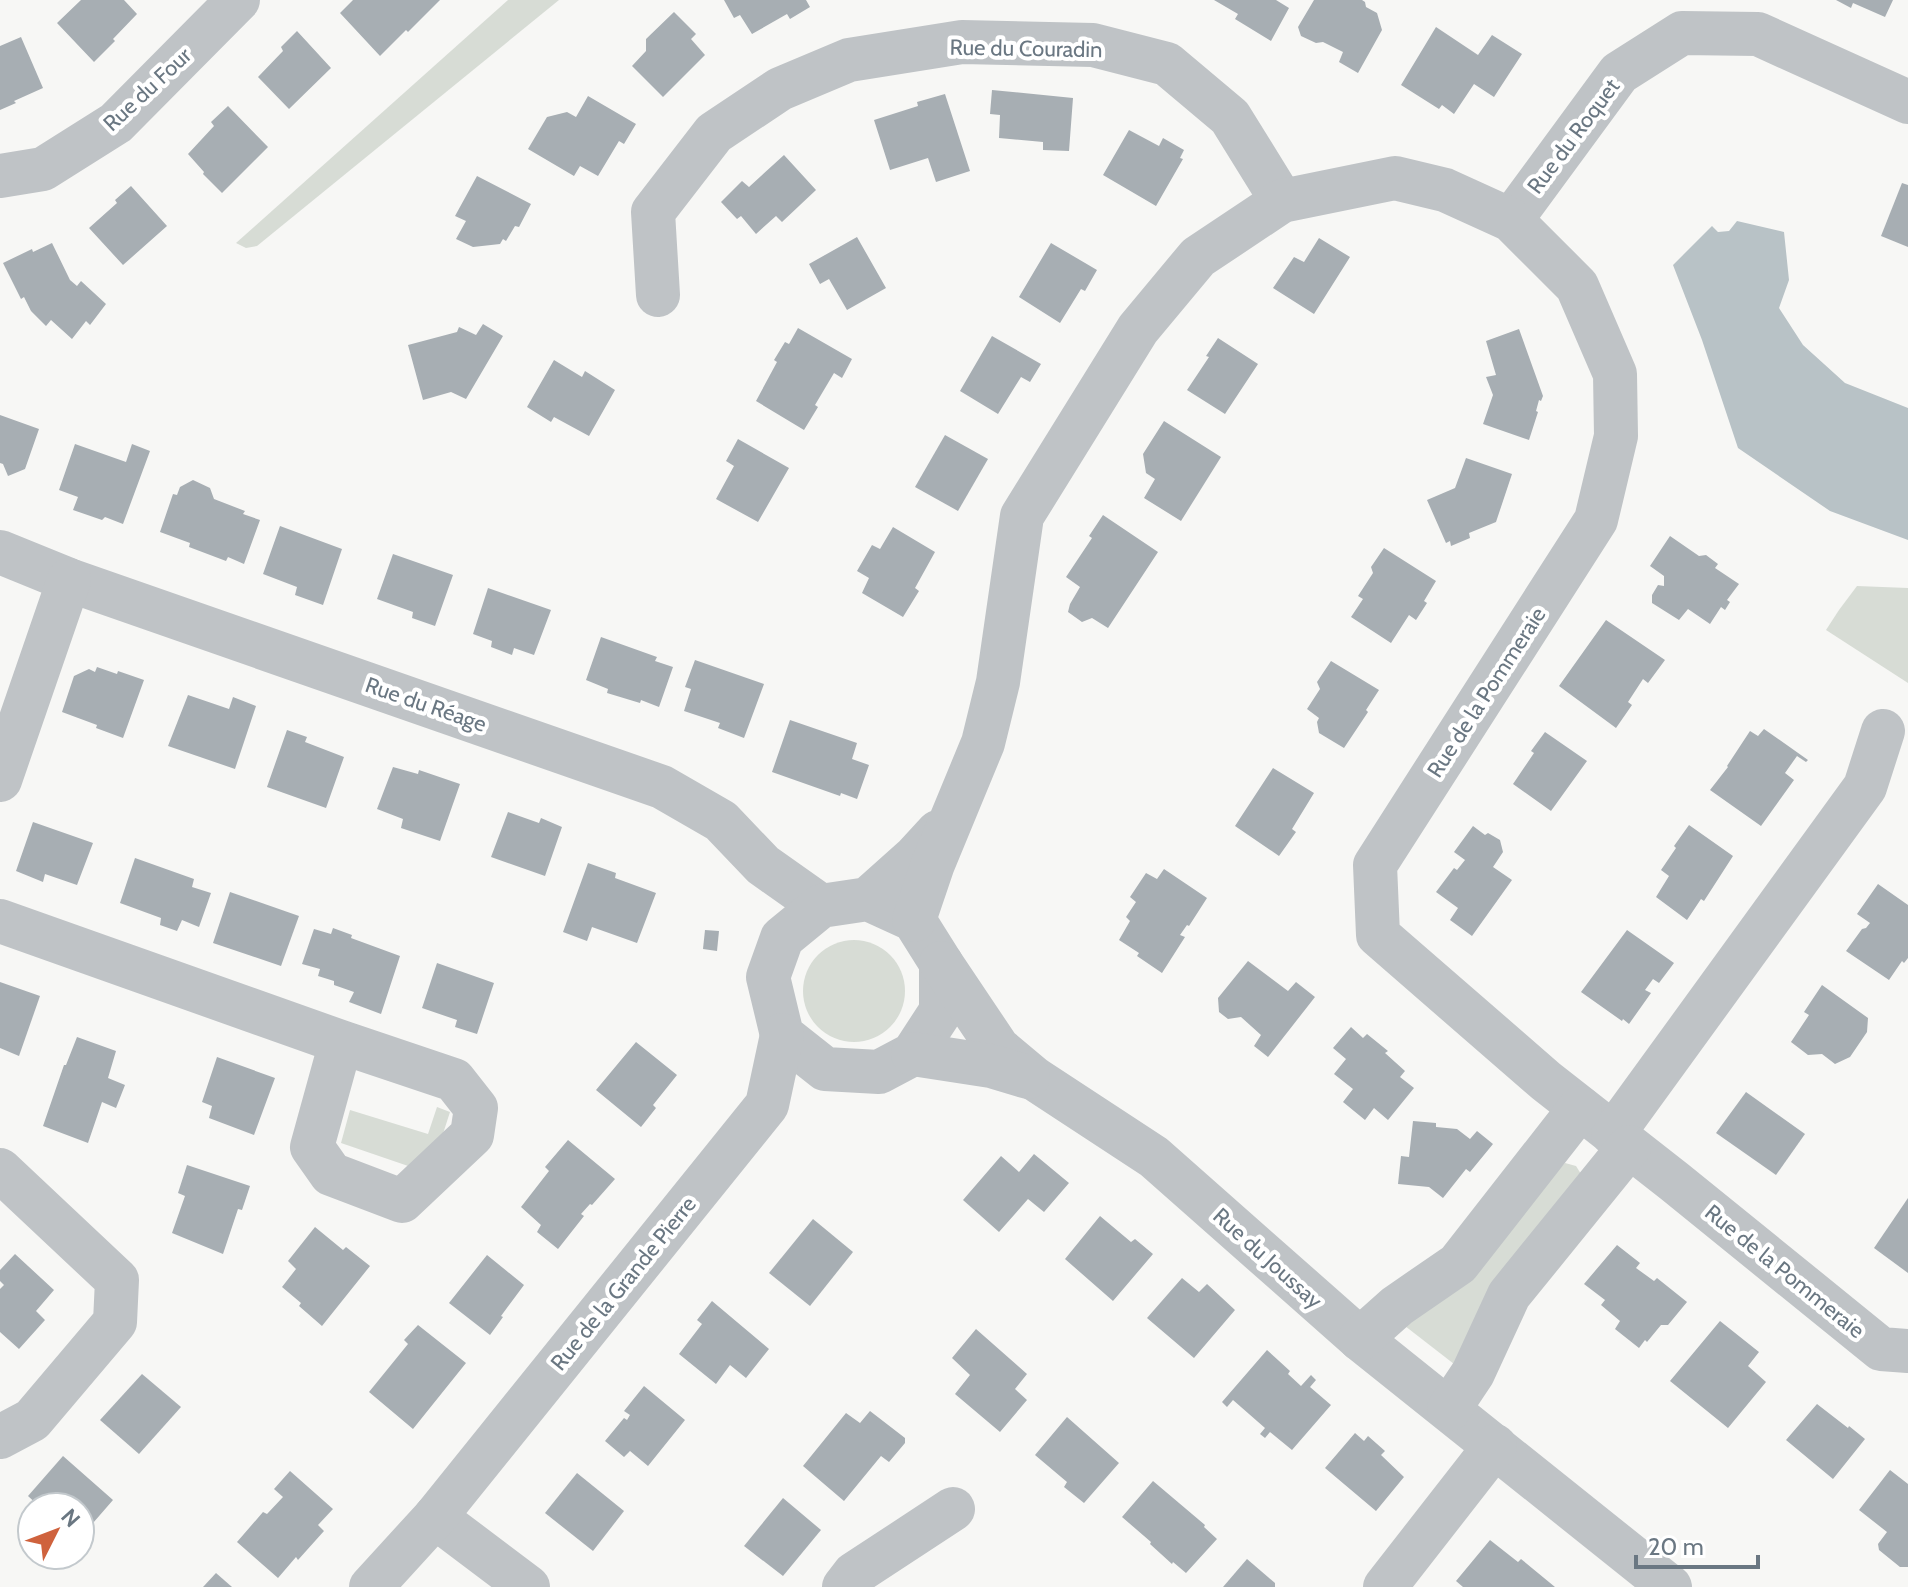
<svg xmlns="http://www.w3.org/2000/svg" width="1908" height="1587" font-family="Cabin,sans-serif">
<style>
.green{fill:#d7dcd5}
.water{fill:#b8c2c6}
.building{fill:#a7aeb3}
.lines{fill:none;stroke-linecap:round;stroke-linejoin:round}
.minor{stroke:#bfc3c6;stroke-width:44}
.labels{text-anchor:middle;stroke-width:8;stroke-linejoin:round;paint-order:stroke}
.street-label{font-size:22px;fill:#6a7782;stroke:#fff}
</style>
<rect width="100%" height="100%" fill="#f7f7f5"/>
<g class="green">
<path d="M508,0H559L257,246L246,248L236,243Z"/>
<path d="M1857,586L1908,588V683L1826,630L1839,610Z"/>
<circle cx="854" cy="991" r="51"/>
<path d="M437,1107L450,1112L440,1143L414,1168L341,1143L350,1110L428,1134Z"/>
<path d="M1565,1163L1576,1166L1581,1174L1454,1364L1405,1326Z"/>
</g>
<path class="water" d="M1737,221L1784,232L1789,280L1779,308L1803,345L1845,383L1908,408V540L1830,511L1738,448L1702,340L1673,265L1712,226L1718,232L1729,231Z"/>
<g class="building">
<path d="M81,0H124L137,14L113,39L115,41L94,62L57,23Z"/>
<path d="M353,0H440L408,32L406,30L380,56L340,13Z"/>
<path d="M724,0H806L810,7L790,19L787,14L752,34L740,15L734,18Z"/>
<path d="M1214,0H1276L1289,8L1271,41L1235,19L1238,14Z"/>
<path d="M1314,0H1362L1365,2L1366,7L1377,13L1382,30L1358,73L1339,62L1343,52L1323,42L1316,43L1301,36L1298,27Z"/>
<path d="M1836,0H1893L1885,17L1853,3L1851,8Z"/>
<path d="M674,12L696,34L691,39L705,55L663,97L632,66L646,51V39Z"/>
<path d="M1436,27L1478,55L1492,35L1522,54L1494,97L1474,84L1454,114L1442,105L1439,109L1401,85Z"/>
<path d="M297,31L331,68L289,109L258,77L283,51L281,47Z"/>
<path d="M21,37L43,88L14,101L16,103L0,110V46Z"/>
<path d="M992,90L1073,98L1069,151L1043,150V142L999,138L1000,115L990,114Z"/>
<path d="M945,94L970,171L936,182L928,158L890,170L874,120L918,106L917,102Z"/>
<path d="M588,96L636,124L624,144L619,141L598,176L580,166L574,176L528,149L547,117L567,112L576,117Z"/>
<path d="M228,106L268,147L222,193L203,174L204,172L188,154L214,126L211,122Z"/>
<path d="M1129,130L1159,146L1163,138L1184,150L1180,158L1183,159L1156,206L1103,175Z"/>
<path d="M784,155L816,190L782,222L776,216L756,234L741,216L737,219L721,202L742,181L749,187Z"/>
<path d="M477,176L531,204L519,227L515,226L506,241L503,239L500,244L473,247L456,239L466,221L455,216Z"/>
<path d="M1902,183L1908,185V247L1881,236Z"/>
<path d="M131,186L167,226L123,265L89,228L117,203L115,200Z"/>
<path d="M857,237L886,288L847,310L829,279L820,284L809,264Z"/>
<path d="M1319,238L1350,257L1314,314L1273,288L1294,257L1304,262Z"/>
<path d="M52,243L70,280L77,286L81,281L106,304L90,325L86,321L72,339L51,320L46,326L31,311L24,297L21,299L3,263L32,249L33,252Z"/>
<path d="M1051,243L1097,270L1085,291L1081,289L1060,323L1019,297Z"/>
<path d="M483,324L503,336L466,399L451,392L423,400L408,345L457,332L459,327L476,335Z"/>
<path d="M798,328L852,359L842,378L834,373L815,405L818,407L804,430L756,401L777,362L774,360L785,342L789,344Z"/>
<path d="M1519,329L1543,396L1541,401L1539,400L1536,411L1538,412L1529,440L1483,424L1493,395L1486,377L1496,375L1486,341Z"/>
<path d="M992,336L1041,364L1030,382L1021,377L998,414L960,391Z"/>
<path d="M1218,338L1258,364L1225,414L1187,390L1209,357L1206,356Z"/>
<path d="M554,360L582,377L585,371L615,390L589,436L554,417L551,422L527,407Z"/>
<path d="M0,415L39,429L25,469L8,476L3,464L0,463Z"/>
<path d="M1164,421L1221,457L1181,521L1144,498L1155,479L1146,473L1143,454Z"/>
<path d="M945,435L988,459L958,511L915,487Z"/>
<path d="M738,439L789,468L758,522L716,499L734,466L726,461Z"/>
<path d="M75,444L126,462L132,444L150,451L123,524L105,517L102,520L73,510L78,497L59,490Z"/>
<path d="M1466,458L1512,474L1496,522L1469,533L1470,538L1451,546L1450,541L1446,543L1427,500L1455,488Z"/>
<path d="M193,480L210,488L214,499L245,511L243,514L260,520L244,564L228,557L226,561L189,547L190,543L160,532L173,494L177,495L180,487Z"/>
<path d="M1103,515L1158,552L1108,628L1092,618L1082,622L1068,612L1070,604L1080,587L1066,577L1092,538L1089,536Z"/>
<path d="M280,526L342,549L323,605L295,595L297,587L263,574Z"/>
<path d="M893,527L935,552L915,588L919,591L903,617L862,593L869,578L857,571L872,545L880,549Z"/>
<path d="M1670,536L1699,556L1706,555L1718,564L1715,568L1739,584L1727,600L1730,602L1725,610L1721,607L1710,624L1688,609L1679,620L1652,603V595L1658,585L1664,586V576L1650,566Z"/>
<path d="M1384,548L1436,581L1424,601L1427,603L1416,620L1409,615L1391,643L1351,617L1363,599L1358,596L1373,573L1371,567Z"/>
<path d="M393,554L453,575L435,626L412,618L413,612L377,599Z"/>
<path d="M488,588L551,610L534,655L514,648L512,655L491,647L492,641L473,634Z"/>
<path d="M1606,620L1665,660L1648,683L1643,679L1628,702L1632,705L1616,728L1559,686Z"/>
<path d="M601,637L657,657L655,661L673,667L659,707L641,700L640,703L607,693L608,689L586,680Z"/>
<path d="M695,660L764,684L744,738L718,728L720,723L684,711L691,689L685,687Z"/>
<path d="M1331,661L1379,690L1366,710L1368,712L1344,748L1319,733L1317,722L1319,718L1307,709L1320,689L1317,682Z"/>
<path d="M97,667L117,674L118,671L144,680L123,738L96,728L97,725L62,712L74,676L89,669L95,672Z"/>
<path d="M188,695L229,709L233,697L256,706L235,769L168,746Z"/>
<path d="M790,720L857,743L852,759L869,765L857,799L841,793L840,796L772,772Z"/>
<path d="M1764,729L1808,760L1806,762L1797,756L1785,773L1794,780L1761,826L1710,790L1728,767L1727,766L1750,731L1758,736Z"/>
<path d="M287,730L307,737L305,742L344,757L326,808L267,787Z"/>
<path d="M1545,732L1587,761L1551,811L1513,784L1534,753L1531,751Z"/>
<path d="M393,767L418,774L419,770L460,784L440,841L401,828L403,819L377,809Z"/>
<path d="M1273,768L1314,793L1292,829L1296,832L1279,856L1235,826Z"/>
<path d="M508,812L539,823L541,818L562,827L545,876L491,857Z"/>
<path d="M33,822L93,843L77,885L45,874L43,882L16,871Z"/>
<path d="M1689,825L1733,856L1704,901L1701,899L1687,920L1656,897L1669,876L1661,870L1676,848L1674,846Z"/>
<path d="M1473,826L1485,835L1488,833L1500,840L1503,852L1493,867L1512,880L1472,936L1450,920L1458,908L1436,892L1454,868L1457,870L1465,860L1454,852Z"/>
<path d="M135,858L194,879L192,887L211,893L199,927L182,920L177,931L160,925L161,918L120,903Z"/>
<path d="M588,863L616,873L615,878L656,893L637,943L592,927L587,941L563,932Z"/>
<path d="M1164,869L1207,898L1189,926L1187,925L1180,935L1185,937L1162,973L1137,956L1139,953L1119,940L1130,921L1126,917L1136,902L1130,897L1146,873L1157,879Z"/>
<path d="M1878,884L1908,905V958L1904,963L1902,961L1889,980L1846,951L1862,929L1866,928L1870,923L1857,914Z"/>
<path d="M230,892L299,916L281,966L213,943Z"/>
<path d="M333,928L352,935L351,938L400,956L381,1014L349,1002L354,992L334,985V981L318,976L320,969L302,964L314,929L331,934Z"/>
<path d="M705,930L719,931L717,951L703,949Z"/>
<path d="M1627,930L1674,963L1659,983L1653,979L1645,990L1651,993L1629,1024L1623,1019L1622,1021L1581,992Z"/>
<path d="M1248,961L1288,991L1296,982L1315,997L1268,1057L1254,1046L1261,1035L1241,1017L1228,1019L1219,1012L1218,998Z"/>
<path d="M437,963L494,983L477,1034L455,1027L457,1020L422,1008Z"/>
<path d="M0,982L40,996L19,1056L0,1048Z"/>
<path d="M1822,985L1868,1018L1867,1032L1850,1057L1835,1064L1822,1054L1808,1055L1791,1042L1809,1015L1804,1012Z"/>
<path d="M1351,1027L1363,1038L1367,1034L1388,1051L1385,1053L1405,1071L1400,1077L1414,1088L1388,1120L1374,1108L1365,1120L1343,1102L1353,1089L1334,1074L1346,1059L1333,1048Z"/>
<path d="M77,1037L116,1051L108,1078L125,1085L116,1108L102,1102L88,1143L43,1126L64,1065H66Z"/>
<path d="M636,1042L677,1075L653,1105L656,1108L641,1127L596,1090Z"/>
<path d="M217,1057L275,1078L254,1135L209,1118L212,1106L202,1102Z"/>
<path d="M1746,1092L1805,1134L1776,1175L1716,1133Z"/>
<path d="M1413,1121L1436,1123V1127L1457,1129L1470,1139L1477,1131L1493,1144L1470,1172L1466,1169L1443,1198L1429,1187L1398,1184L1401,1156L1409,1157Z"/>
<path d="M568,1140L615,1179L592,1205L590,1204L581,1214L584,1216L558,1249L537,1232L541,1225L521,1207L549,1171L545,1167Z"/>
<path d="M1034,1154L1069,1183L1044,1212L1028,1199L999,1232L963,1200L1001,1156L1019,1172Z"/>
<path d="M187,1165L250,1186L242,1210L238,1209L223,1254L172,1233L185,1196L178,1193Z"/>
<path d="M1908,1198V1273L1874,1248Z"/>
<path d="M1100,1216L1131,1242L1135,1239L1153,1254L1113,1301L1065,1259Z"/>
<path d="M813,1219L853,1252L810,1306L769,1273Z"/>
<path d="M315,1227L343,1250L346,1247L370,1266L322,1326L299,1306L301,1303L282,1287L296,1269L288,1261Z"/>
<path d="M1617,1245L1640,1263L1636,1268L1654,1281L1657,1278L1687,1302L1668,1325H1661L1647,1342L1645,1340L1639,1348L1615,1329L1620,1321L1601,1305L1605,1300L1584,1284Z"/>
<path d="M15,1254L54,1290L36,1311L45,1320L19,1349L0,1332V1289L4,1285L0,1281V1270Z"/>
<path d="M487,1255L524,1285L501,1316L503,1317L490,1335L449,1303Z"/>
<path d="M1182,1278L1199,1292L1207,1284L1235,1310L1194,1358L1147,1318Z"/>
<path d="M712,1301L769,1349L746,1378L730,1365L716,1384L679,1354L702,1324L697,1320Z"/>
<path d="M1720,1321L1759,1352L1748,1366L1766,1382L1728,1428L1670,1381Z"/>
<path d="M418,1325L466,1363L413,1429L369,1392L408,1344L404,1340Z"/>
<path d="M976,1329L1027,1374L1015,1389L1027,1400L1000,1432L955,1394L970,1375L952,1358Z"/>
<path d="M1267,1350L1290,1371L1288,1374L1301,1386L1311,1375L1316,1380L1310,1387L1331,1405L1292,1450L1270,1432L1265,1438L1260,1434L1265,1428L1233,1400L1227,1407L1222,1402Z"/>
<path d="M142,1374L181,1407L139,1454L100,1420Z"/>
<path d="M644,1386L685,1420L648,1466L630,1451L624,1457L605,1441L624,1418L627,1420L630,1415L624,1411Z"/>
<path d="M1817,1404L1848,1428L1849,1426L1865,1439L1833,1479L1786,1440Z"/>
<path d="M870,1411L905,1438V1443L889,1462L881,1456L844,1501L803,1466L846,1413L860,1423Z"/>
<path d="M1067,1417L1119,1463L1084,1503L1064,1487L1067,1482L1035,1455Z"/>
<path d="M1355,1433L1364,1441L1368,1436L1385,1451L1381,1455L1404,1477L1376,1511L1325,1468Z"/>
<path d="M63,1456L113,1500L80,1538V1507H40L28,1496Z"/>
<path d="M1890,1470L1908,1484V1567H1900L1879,1550L1878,1544L1887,1532L1859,1510Z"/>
<path d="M290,1471L333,1509L318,1525L324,1531L298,1560L296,1557L278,1578L237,1542L263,1512L267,1514L283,1497L274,1489Z"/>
<path d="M577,1473L624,1511L593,1551L545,1513Z"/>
<path d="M1153,1481L1205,1525L1204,1527L1217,1539L1186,1573L1173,1562L1172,1564L1150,1544L1151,1542L1122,1517Z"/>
<path d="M783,1498L821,1530L783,1576L744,1546Z"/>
<path d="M1490,1540L1518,1562L1521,1559L1555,1587H1463L1456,1581Z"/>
<path d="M1247,1559L1275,1583V1587H1223Z"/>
<path d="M216,1573L232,1587H203Z"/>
</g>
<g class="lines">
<g class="minor">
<path d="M0,176L43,169L116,123L238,0"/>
<path d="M1511,220L1619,73L1682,33L1758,34L1908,102"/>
<path d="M658,295L653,212L714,133L780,89L849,60L962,42L1093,45L1167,64L1230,117L1282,201"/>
<path d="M0,552L69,580L662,787L721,821L763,865L821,906"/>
<path d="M0,780L69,580"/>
<path d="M868,899L914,920L941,963V1011L913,1054L879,1072L825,1069L782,1035L768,977L782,938L821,906L868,899L915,857L938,832"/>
<path d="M914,920L933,864L983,743L998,682L1022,516L1138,329L1198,257L1282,201L1395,178L1445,190L1511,220L1577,286L1615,374L1616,436L1596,520L1375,865L1378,935L1546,1081L1675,1182L1881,1349L1908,1351"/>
<path d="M0,921L341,1042L454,1080L476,1108L472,1135L402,1201L331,1174L312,1147L341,1042"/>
<path d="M941,963L998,1048L1035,1079L1154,1157L1360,1339L1670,1587"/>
<path d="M913,1054L991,1066L1028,1077"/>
<path d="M1613,1134L1865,787L1883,731"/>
<path d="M0,1170L117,1280L115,1322L32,1420L0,1437"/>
<path d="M1360,1339L1397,1306L1458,1264L1580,1108"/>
<path d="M1449,1409L1473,1373L1509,1295L1629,1147"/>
<path d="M435,1517L528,1587"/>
<path d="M371,1587L435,1517L767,1105L782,1035"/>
<path d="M844,1587L854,1574L953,1509"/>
<path d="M1385,1587L1495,1446"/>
</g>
</g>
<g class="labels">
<g class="street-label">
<text transform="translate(1026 48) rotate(1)" y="8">Rue du Couradin</text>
<text transform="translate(147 89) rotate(-43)" y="8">Rue du Four</text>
<text transform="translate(1573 136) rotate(-53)" y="8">Rue du Roquet</text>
<text transform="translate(1486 692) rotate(-57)" y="8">Rue de la Pommeraie</text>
<text transform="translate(426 704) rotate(19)" y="8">Rue du Réage</text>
<text transform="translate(1268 1258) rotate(42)" y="8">Rue du Joussay</text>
<text transform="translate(1785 1271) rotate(39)" y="8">Rue de la Pommeraie</text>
<text transform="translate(623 1283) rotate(-51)" y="8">Rue de la Grande Pierre</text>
</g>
</g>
<g transform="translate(56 1531) rotate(48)"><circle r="38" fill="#ffffff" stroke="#c3c9cd" stroke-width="2"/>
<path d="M0-6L14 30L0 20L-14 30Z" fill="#cf623d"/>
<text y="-12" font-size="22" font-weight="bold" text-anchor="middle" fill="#6a7782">N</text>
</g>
<path d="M1636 1555v12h122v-12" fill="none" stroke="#6a7782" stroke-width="4"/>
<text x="1648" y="1555" font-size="24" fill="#6a7782" stroke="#ffffff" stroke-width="6" paint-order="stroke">20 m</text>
</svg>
